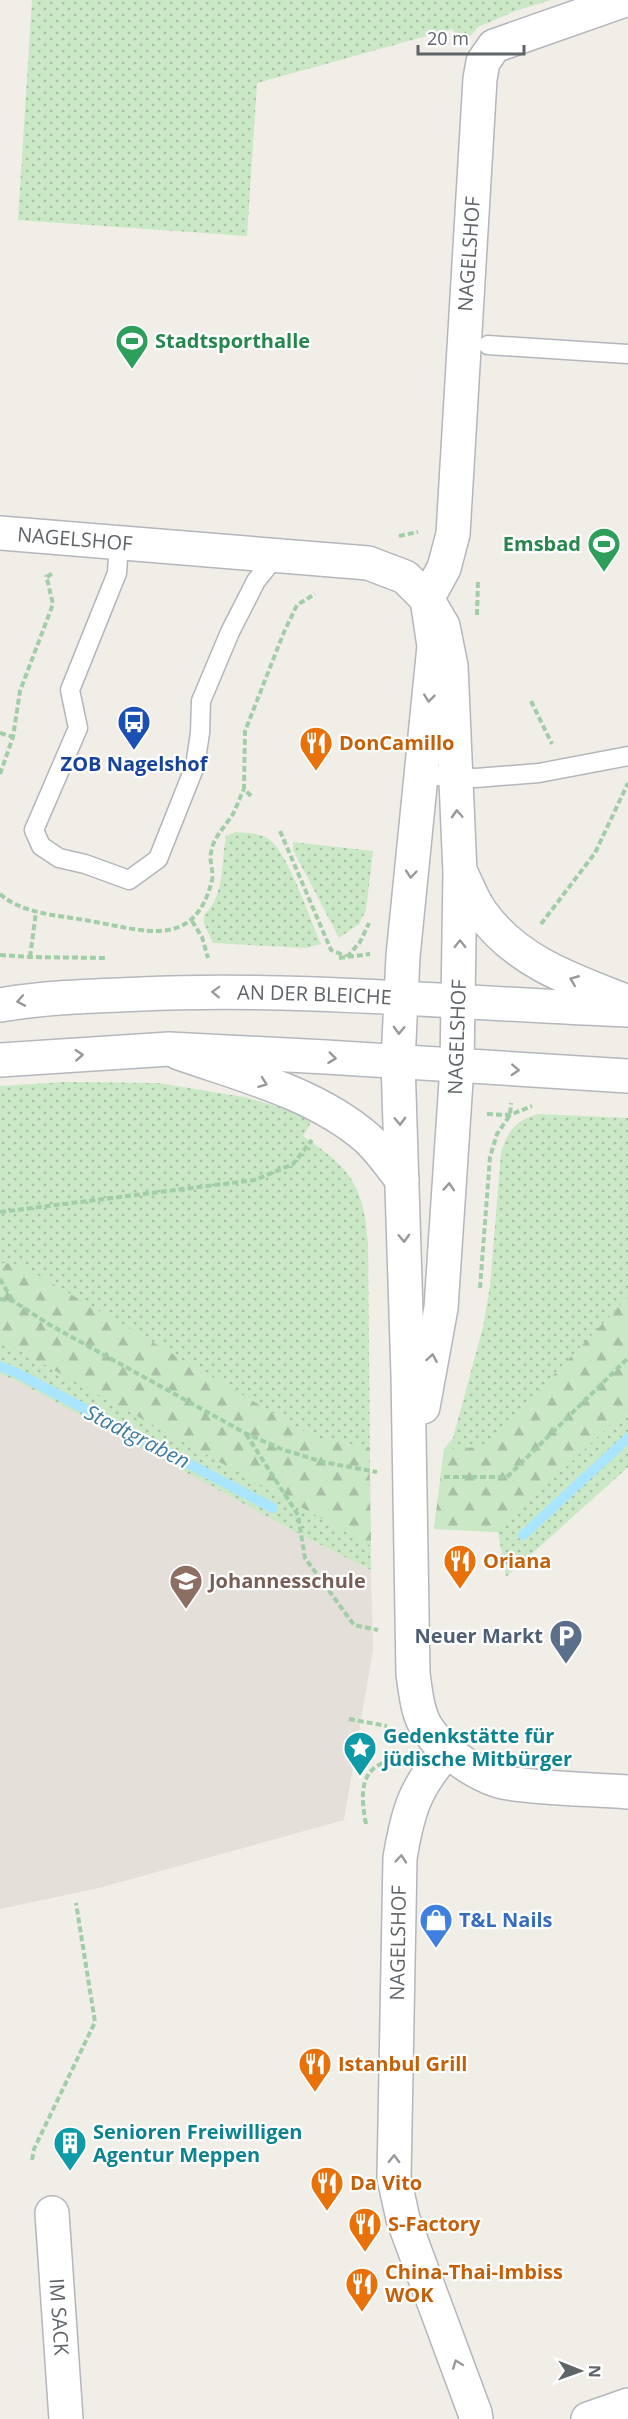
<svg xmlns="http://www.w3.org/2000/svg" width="628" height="2419" font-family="'Open Sans',sans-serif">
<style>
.education{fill:#e4dfd9}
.grass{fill:url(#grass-dots)}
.forest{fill:url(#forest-firs)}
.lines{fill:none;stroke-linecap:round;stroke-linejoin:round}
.stream{stroke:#aae5ff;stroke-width:10}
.lane-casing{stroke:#b3b6ba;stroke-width:21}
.street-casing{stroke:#b3b6ba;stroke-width:36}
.secondary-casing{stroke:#b4b8bc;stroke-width:36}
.path{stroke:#a1cea7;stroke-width:4;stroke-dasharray:6 3;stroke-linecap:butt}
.lane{stroke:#fff;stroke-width:18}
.street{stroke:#fff;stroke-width:33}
.secondary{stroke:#fff;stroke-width:33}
.oneway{stroke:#979a9d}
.labels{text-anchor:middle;stroke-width:4.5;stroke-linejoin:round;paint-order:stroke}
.street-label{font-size:20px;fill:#5f6468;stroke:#fff}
.leisure-label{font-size:20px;font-weight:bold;fill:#27864d;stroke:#fff;text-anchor:start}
.food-label{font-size:20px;font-weight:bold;fill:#c56008;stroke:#fff;text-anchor:start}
.transit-label{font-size:20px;font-weight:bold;fill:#164399;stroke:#fff}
.education-label{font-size:20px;font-weight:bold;fill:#785e54;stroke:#fff;text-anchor:start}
.service-label{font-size:20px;font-weight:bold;fill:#4e5e75;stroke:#fff;text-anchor:end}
.culture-label{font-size:20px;font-weight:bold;fill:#0d838f;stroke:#fff;text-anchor:start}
.shop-label{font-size:20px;font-weight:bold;fill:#366cbe;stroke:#fff;text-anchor:start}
.water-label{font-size:21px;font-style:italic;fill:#3f7ba1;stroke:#fff}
</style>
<defs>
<pattern id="grass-dots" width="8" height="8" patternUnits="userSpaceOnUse" patternTransform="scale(1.5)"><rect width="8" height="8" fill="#cae8c5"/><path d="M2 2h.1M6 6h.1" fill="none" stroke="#a7c0a4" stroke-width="1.8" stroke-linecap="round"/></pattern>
<pattern id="forest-firs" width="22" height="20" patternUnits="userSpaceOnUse" patternTransform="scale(1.5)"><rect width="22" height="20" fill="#cae8c5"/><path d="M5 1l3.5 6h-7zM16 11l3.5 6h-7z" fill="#a7c0a4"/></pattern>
</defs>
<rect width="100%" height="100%" fill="#f1eee8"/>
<path class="education" d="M0,1374L15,1380L303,1536L371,1570L373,1650L344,1820L99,1888L0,1909Z"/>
<g class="grass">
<path d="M32,0H551L515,11L478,27L464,44L452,29L257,83L247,236L18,220Z"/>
<path d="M235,832C246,833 261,833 270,840C288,853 311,922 321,944L306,948L213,943L204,924V915C225,896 221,862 226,836Z"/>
<path d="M293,842L373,851L366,910L359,924L339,938L293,850Z"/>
<path d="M65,1082L158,1083L244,1097L314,1117L303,1136C350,1168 364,1185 368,1243L371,1570L303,1536L15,1380L0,1374V1086Z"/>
<path d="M538,1114L628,1118V1467L506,1577L498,1532L434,1529L444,1449L453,1438L483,1327L490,1286L501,1153C507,1131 516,1120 538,1114Z"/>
</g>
<g class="forest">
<path d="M0,1263L19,1264L316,1438L369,1447L371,1546L0,1340Z"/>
<path d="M628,1297V1408L498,1532L434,1529L444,1449L485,1447Z"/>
</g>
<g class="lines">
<g class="stream">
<path d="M0,1366L17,1373L273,1508"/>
<path d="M523,1535L628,1438"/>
</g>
<g class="lane-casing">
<g id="lane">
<path d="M488,345L628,354"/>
<path d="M119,542L117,573L70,690L78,728L34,830L41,846L59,858L85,864L129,880L158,859L195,766L200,733L201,701L230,632L256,581L276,556"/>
<path d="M420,775L476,778L539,773L628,756"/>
</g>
</g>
<g class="street-casing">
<g id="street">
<path d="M625,0L494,46L483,62L480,79L453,534L444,568L427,599L434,646L403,956L398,1062L408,1375L413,1674C416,1693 417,1715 429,1731C444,1753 482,1779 508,1783C547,1789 589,1789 628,1792"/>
<path id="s1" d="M0,533L368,563L405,577L427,599L443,626L451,666L460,873L457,1066L441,1308L423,1407"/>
<path d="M462,875C468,887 473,901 481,912C516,962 574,981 628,1002"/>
<path d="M179,1053C242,1075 315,1093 367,1138C380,1150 391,1166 402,1180"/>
<path d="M448,1750C415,1787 408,1810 400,1858L394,2178L403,2219L475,2413L476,2419"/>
<path id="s2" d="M52,2213L66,2419"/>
<path d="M588,2419L628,2405"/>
</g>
</g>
<g class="secondary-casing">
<g id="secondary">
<path id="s3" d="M0,1005C47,997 93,996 141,994C303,987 466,1004 628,1010"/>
<path d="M0,1060L169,1049L326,1057L628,1076"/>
</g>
</g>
<g class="path">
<path d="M399,536L418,532"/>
<path d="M47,577L54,572"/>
<path d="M477,615L478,580"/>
<path d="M531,701L552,744"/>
<path d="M0,733L13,737"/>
<path d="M0,774L13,737L20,691L53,604L46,575"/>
<path d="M251,796L244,789L245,731L284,632L297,605L315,594"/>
<path d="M280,831L331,950L346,956"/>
<path d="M0,894C24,915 60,915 90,921C143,930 195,951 212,880C214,871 209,862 211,853C213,837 225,827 233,814C237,806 240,797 244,789"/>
<path d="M192,921L202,937L208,958"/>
<path d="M541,924L595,853L628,783"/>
<path d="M0,955L30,957L107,958"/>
<path d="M30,957L36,912"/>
<path d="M347,957L360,942L369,923"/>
<path d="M339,958L370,954"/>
<path d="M487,1114L510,1115L532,1106"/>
<path d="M0,1212L255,1180L293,1164L312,1140"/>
<path d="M0,1279L13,1301"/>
<path d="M480,1288L490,1157L497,1134L510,1115L511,1103"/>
<path d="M0,1299L13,1301L50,1325L245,1433L281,1449L323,1462L377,1472"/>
<path d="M246,1434L298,1515L305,1558L354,1625L378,1630"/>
<path d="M444,1477H507L628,1358"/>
<path d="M349,1719L387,1726"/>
<path d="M366,1824C360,1792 359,1765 397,1759"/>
<path d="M32,2160L34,2149L95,2022L76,1903"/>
</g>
<use href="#lane" class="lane"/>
<use href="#street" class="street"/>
<use href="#secondary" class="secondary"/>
</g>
<defs><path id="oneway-chevron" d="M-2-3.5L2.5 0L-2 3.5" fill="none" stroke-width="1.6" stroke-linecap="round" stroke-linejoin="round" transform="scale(1.5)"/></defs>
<g class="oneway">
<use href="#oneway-chevron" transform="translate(429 698) rotate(96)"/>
<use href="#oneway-chevron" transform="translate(457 814) rotate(-93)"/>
<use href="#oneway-chevron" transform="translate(411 874) rotate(95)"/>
<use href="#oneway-chevron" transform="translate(460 944) rotate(-90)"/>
<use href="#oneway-chevron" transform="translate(574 980) rotate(-158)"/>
<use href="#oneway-chevron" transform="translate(216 992) rotate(-178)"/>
<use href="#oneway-chevron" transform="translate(21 1001) rotate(170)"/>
<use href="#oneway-chevron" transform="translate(399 1030) rotate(92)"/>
<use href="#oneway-chevron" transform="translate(79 1055) rotate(-4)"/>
<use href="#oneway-chevron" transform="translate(332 1058) rotate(7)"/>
<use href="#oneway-chevron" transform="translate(515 1070) rotate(3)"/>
<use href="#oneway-chevron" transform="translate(263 1083) rotate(20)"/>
<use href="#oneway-chevron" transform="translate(400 1121) rotate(88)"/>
<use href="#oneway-chevron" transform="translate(449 1187) rotate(-86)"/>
<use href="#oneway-chevron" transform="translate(404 1238) rotate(88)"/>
<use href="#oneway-chevron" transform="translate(432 1358) rotate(-80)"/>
<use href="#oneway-chevron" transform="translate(401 1859) rotate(-85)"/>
<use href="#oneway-chevron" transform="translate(394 2159) rotate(-89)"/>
<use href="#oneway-chevron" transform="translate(457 2364) rotate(-111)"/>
</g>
<defs>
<g id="stadium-pin" transform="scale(1.725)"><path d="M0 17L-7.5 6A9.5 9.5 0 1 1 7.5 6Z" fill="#2e9e5b" stroke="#fff"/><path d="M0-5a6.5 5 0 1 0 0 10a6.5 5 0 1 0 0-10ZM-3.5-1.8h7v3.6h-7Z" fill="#fff"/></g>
<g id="bus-pin" transform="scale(1.725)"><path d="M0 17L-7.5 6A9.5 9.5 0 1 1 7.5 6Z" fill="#1a4fb4" stroke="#fff"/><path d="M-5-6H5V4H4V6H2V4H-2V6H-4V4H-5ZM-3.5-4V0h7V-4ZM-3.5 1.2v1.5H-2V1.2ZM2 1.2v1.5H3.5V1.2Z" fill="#fff"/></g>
<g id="restaurant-pin" transform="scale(1.725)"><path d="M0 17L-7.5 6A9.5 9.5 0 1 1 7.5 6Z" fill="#e8710a" stroke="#fff"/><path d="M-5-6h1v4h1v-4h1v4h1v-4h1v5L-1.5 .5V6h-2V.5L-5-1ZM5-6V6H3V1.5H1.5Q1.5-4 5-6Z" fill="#fff"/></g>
<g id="school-pin" transform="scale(1.725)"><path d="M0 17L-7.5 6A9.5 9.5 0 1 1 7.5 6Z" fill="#8d6e63" stroke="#fff"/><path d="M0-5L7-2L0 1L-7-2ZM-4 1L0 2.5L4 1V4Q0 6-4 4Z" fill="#fff"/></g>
<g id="parking-pin" transform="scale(1.725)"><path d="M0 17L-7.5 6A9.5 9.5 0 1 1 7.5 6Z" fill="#5c6f8a" stroke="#fff"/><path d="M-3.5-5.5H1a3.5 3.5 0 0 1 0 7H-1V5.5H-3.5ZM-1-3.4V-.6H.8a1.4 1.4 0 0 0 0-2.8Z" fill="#fff"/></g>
<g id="sight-pin" transform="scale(1.725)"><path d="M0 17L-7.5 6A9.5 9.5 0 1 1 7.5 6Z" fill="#0f9aa8" stroke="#fff"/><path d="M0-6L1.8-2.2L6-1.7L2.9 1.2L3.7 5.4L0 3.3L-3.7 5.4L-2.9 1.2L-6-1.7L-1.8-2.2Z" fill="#fff"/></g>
<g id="shop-pin" transform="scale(1.725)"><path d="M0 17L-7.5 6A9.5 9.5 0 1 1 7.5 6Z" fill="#3f7fe0" stroke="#fff"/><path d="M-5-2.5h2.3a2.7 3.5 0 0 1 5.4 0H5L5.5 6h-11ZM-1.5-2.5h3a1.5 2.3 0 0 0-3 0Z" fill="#fff"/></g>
<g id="building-pin" transform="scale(1.725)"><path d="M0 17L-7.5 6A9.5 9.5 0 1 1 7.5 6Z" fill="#0f9aa8" stroke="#fff"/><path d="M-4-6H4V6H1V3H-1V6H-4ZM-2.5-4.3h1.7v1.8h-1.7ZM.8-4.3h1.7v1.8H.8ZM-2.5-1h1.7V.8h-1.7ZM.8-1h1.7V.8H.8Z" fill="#fff"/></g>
</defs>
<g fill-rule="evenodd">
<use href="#stadium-pin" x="132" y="341"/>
<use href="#stadium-pin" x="604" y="544"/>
<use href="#bus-pin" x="134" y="722"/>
<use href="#restaurant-pin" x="316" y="743"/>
<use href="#restaurant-pin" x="460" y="1561"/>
<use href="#school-pin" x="186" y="1581"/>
<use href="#parking-pin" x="566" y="1636"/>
<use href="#sight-pin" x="360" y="1748"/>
<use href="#shop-pin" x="436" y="1920"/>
<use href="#restaurant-pin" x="315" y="2064"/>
<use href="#building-pin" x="70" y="2143"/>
<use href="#restaurant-pin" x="327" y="2183"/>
<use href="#restaurant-pin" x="365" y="2224"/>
<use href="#restaurant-pin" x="362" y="2284"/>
</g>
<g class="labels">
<g class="street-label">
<text transform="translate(469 254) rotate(-86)" y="7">NAGELSHOF</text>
<text dy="7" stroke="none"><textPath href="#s1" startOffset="75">NAGELSHOF</textPath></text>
<text dy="7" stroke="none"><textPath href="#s3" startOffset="315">AN DER BLEICHE</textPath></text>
<text transform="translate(457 1037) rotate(-88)" y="7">NAGELSHOF</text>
<text transform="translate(398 1943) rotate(-89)" y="7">NAGELSHOF</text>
<text dy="7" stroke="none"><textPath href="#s2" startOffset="104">IM SACK</textPath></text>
</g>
<g class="leisure-label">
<text x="155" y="348">Stadtsporthalle</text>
<text x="581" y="551" text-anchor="end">Emsbad</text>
</g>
<g class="food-label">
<text x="339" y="750">DonCamillo</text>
<text x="483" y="1568">Oriana</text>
<text x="338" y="2071">Istanbul Grill</text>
<text x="350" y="2190">Da Vito</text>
<text x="388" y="2231">S-Factory</text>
<text x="385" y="2279">China-Thai-Imbiss<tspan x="385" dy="23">WOK</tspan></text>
</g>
<g class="transit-label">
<text x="134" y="771">ZOB Nagelshof</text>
</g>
<g class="education-label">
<text x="209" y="1588">Johannesschule</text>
</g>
<g class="service-label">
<text x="543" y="1643">Neuer Markt</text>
</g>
<g class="culture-label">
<text x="383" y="1743">Gedenkstätte für<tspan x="383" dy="23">jüdische Mitbürger</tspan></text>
<text x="93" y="2139">Senioren Freiwilligen<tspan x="93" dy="23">Agentur Meppen</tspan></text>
</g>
<g class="shop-label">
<text x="459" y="1927">T&amp;L Nails</text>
</g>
<g class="water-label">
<text transform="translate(137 1437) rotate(27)" y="7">Stadtgraben</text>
</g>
</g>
<g transform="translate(580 2371) rotate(91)" stroke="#ffffff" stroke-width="4.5" paint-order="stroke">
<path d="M0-4.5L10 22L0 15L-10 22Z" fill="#5f6468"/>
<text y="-9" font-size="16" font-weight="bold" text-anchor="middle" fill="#5f6468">N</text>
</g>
<path d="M418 45v9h106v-9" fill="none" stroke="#5f6468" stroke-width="3"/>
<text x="427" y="45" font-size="18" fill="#5f6468" stroke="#ffffff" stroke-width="4.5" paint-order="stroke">20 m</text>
</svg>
